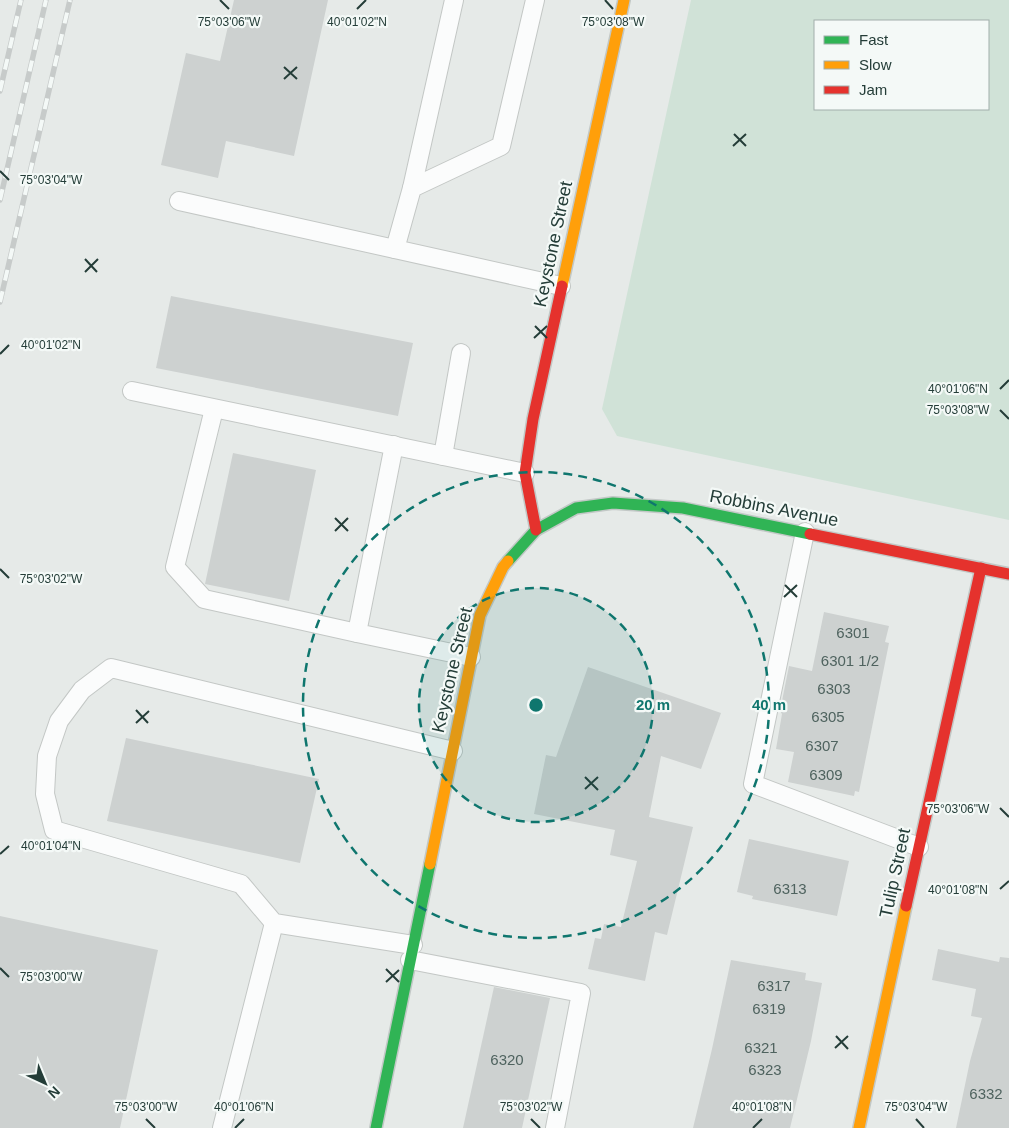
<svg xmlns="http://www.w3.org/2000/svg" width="1009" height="1128" font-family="Arial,sans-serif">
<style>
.green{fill:#d0e2d7;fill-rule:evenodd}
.building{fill:#cdd1d0}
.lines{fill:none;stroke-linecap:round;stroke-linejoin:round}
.lane-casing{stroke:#c3c7c5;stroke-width:20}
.fast-casing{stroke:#c2c8c6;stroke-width:14}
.slow-casing{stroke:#c2c8c6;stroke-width:14}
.jam-casing{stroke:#c2c8c6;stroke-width:14}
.lane{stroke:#fbfcfc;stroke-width:18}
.fast{stroke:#30b455;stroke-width:11}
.slow{stroke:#ff9f0a;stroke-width:11}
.jam{stroke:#e5322d;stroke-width:11}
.rail-casing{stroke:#c7cbca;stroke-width:5.5}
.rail{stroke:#f4f9f7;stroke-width:4;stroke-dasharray:11;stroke-linecap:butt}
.ticks{fill:none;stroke:#243d38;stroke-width:2}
.ring{fill:none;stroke:#0f766e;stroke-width:2.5;stroke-dasharray:9 6}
.labels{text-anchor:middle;stroke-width:4.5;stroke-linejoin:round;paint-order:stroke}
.number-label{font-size:15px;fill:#4f635f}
.street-label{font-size:18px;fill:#243d38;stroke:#f4f9f7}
.ticks-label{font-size:12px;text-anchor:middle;fill:#243d38;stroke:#f4f9f7;stroke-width:4.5;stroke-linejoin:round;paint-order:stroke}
.centre{fill:#0f766e;stroke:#f4f9f7;stroke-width:2.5}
.ring-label{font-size:15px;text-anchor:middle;font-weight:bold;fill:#0f766e;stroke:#f4f9f7;stroke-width:4.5;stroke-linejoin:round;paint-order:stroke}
</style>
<rect width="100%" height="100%" fill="#e6eae8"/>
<path class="green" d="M691,0H1009V520L617,436L602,409ZM815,21H988V109H815Z"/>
<g class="building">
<path d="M234,0H328L294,156L226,141L218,178L161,165L186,53L220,61Z"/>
<path d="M171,296L413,343L398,416L156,368Z"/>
<path d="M233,453L316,470L289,601L205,584Z"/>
<path d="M824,612L889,626L885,642L889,643L859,792L855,791L854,796L788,782L794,752L776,749L782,714L780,711L789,666L812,671Z"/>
<path d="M588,667L721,713L701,769L661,756L649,817L693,827L667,935L655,932L645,981L588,969L595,938L601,939L604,924L621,927L637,861L610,855L615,830L534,814L546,755L556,757Z"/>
<path d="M126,738L319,779L300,863L107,821Z"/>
<path d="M749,839L849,861L837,916L752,899L753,896L737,892Z"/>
<path d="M0,916L158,950L120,1128H0Z"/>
<path d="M938,949L999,962L1000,957L1009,958V1128H956L970,1061L982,1018L971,1016L976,989L932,980Z"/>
<path d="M731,960L806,973L805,980L822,983L811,1041L790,1128H693L712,1049Z"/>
<path d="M494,987L550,998L522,1128H463Z"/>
</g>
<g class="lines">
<g class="lane-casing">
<g id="lane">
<path d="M412,188L454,0"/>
<path d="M179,201L561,286"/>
<path d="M395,249L412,188L501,146L535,0"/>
<path d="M132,391L525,473"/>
<path d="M214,409L175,567L204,599L357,633"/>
<path d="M394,445L357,633L471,657"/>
<path d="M443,456L461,353"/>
<path d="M805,532L753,784L919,847"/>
<path d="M413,945L274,923L241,884L54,830L45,794L47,756L59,721L82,690L111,668L453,751"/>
<path d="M410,960L581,993L555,1128"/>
<path d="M222,1128L274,923"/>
</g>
</g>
<g class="fast-casing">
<g id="fast">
<path d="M508,561L536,530L576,508L613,503L683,508L810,534"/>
<path d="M376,1128L430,864"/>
</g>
</g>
<g class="slow-casing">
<g id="slow">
<path d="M562,286L624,0"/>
<path d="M430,864L480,615L503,567L508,561"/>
<path d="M859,1128L906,906"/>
</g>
</g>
<g class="jam-casing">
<g id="jam">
<path d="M536,530L525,473L533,419L562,286"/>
<path d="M810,534L1009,574"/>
<path d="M906,906L981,568"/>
</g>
</g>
<use href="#lane" class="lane"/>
<use href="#fast" class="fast"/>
<use href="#slow" class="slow"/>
<use href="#jam" class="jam"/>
<g class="rail-casing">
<g id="rail">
<path d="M0,91L21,0"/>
<path d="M0,200L46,0"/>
<path d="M0,302L70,0"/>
</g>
</g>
<use href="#rail" class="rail"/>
</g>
<path class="ticks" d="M220,0L229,9M605,0L613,9M357,9L366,0M284,67L297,79M284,79L297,67M734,134L746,146M733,146L746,134M0,171L9,180M85,259L97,272M85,272L98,259M535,326L547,338M534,338L547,326M0,354L9,345M1000,389L1009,380M1000,410L1009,419M335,518L348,531M335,531L348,518M0,569L9,578M785,585L797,597M784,597L797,585M136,710L148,723M136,723L149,711M585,777L598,790M585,789L598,777M1000,808L1009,817M0,854L9,846M1000,889L1009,881M0,968L9,977M386,969L399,982M386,982L399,970M836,1036L848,1049M835,1048L848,1036M146,1119L155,1128M531,1119L540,1128M916,1119L924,1128M235,1128L244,1119M753,1128L762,1119"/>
<circle cx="536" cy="705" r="117" fill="#0f766e" fill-opacity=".12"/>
<g class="ring">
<circle cx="536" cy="705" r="117"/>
<circle cx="536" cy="705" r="233"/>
</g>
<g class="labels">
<g class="number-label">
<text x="853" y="638">6301</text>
<text x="850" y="666">6301 1/2</text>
<text x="834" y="694">6303</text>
<text x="828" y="722">6305</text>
<text x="822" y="751">6307</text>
<text x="826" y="780">6309</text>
<text x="790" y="894">6313</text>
<text x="774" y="991">6317</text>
<text x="769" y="1014">6319</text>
<text x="761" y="1053">6321</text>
<text x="507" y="1065">6320</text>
<text x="765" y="1075">6323</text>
<text x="986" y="1099">6332</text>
</g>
<g class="street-label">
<text transform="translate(553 244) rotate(-78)" y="6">Keystone Street</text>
<text transform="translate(774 508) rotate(11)" y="6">Robbins Avenue</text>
<text transform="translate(452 670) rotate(-77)" y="6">Keystone Street</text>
<text transform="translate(895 873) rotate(-78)" y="6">Tulip Street</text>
</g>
</g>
<g class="ticks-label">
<text x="357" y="26">40°01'02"N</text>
<text x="229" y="26">75°03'06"W</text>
<text x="613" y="26">75°03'08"W</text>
<text x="51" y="184">75°03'04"W</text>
<text x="51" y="349">40°01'02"N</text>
<text x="958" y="393">40°01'06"N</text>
<text x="958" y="414">75°03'08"W</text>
<text x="51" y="583">75°03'02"W</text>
<text x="958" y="813">75°03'06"W</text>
<text x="51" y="850">40°01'04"N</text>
<text x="958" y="894">40°01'08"N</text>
<text x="51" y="981">75°03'00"W</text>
<text x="146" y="1111">75°03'00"W</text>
<text x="531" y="1111">75°03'02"W</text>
<text x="916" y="1111">75°03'04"W</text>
<text x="244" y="1111">40°01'06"N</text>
<text x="762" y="1111">40°01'08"N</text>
</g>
<circle cx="536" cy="705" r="8" class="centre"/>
<g class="ring-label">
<text x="653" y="710">20 m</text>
<text x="769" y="710">40 m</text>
</g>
<rect x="814" y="20" width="175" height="90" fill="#f4f9f7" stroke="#a1aeab"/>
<rect x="824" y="36" width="25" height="8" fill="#30b455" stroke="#a1aeab"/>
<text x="859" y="45" font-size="15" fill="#243d38">Fast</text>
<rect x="824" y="61" width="25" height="8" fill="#ff9f0a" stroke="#a1aeab"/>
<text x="859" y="70" font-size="15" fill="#243d38">Slow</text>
<rect x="824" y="86" width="25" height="8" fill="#e5322d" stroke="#a1aeab"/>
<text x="859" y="95" font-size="15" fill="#243d38">Jam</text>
<g transform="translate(45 1083) rotate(136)" stroke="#f4f9f7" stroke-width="4" paint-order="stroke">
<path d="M0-4L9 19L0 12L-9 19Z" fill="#243d38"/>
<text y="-8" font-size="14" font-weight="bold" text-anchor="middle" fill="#243d38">N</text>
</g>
</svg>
